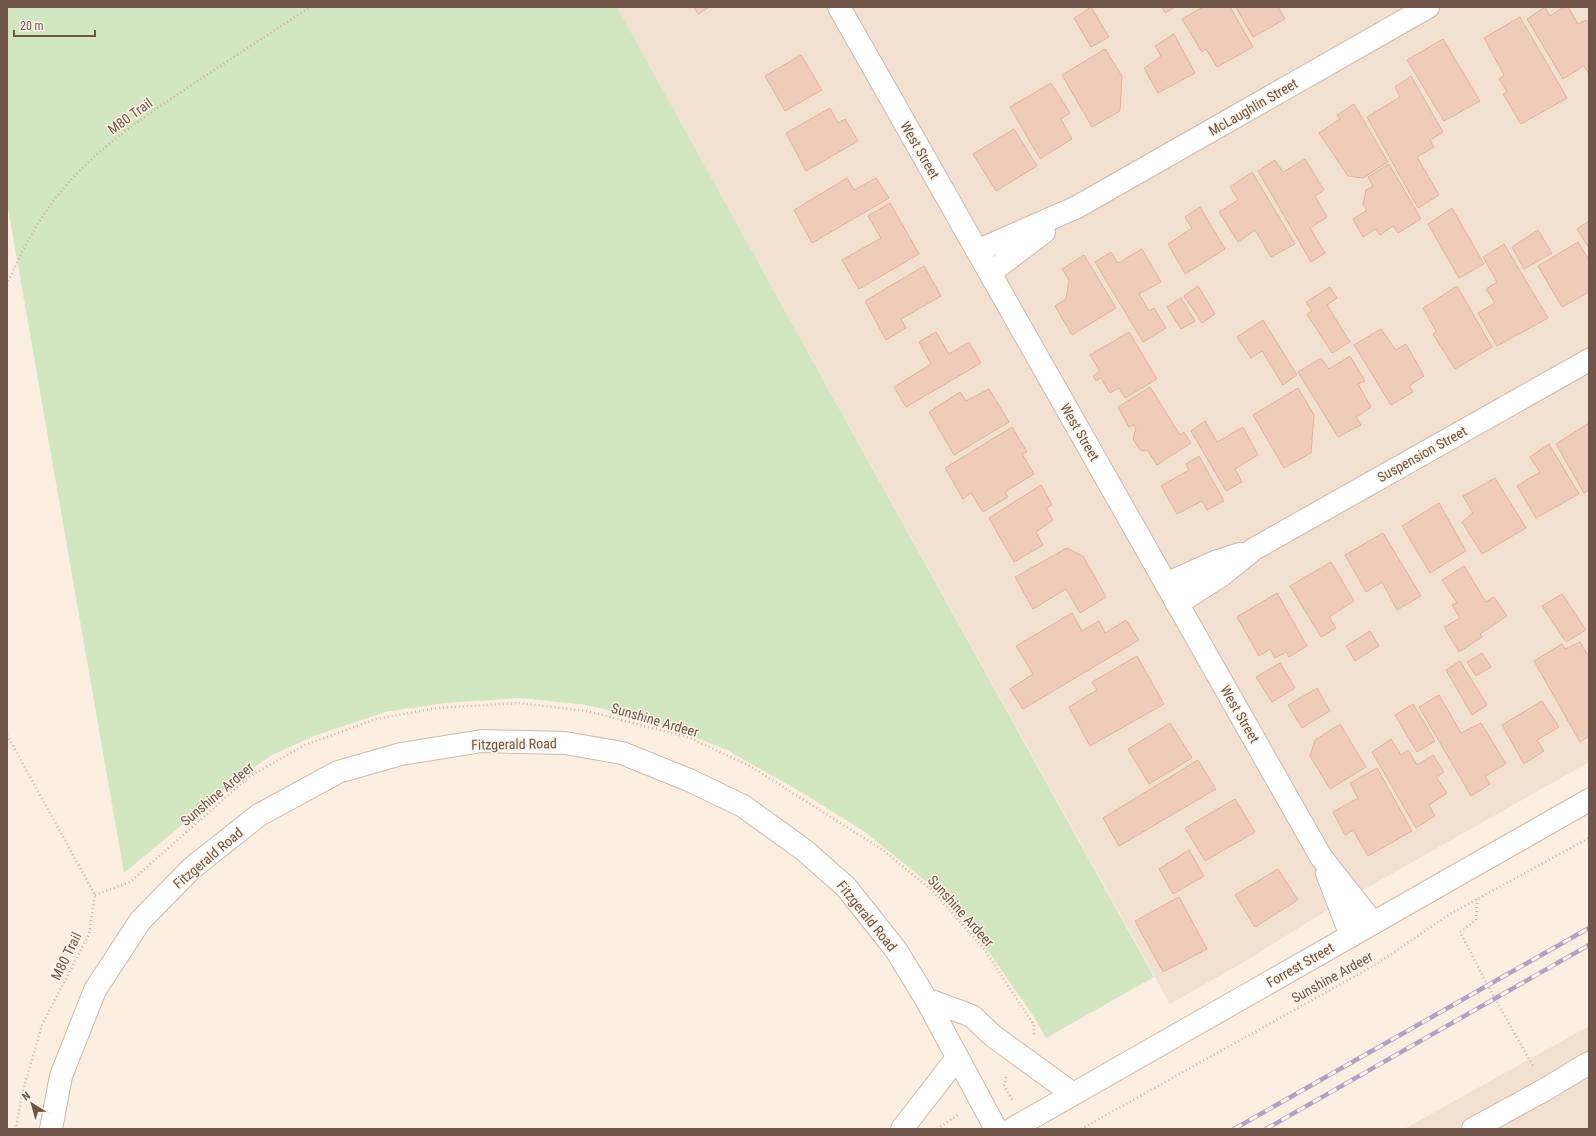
<svg xmlns="http://www.w3.org/2000/svg" width="1596" height="1136" font-family="'Roboto Condensed',sans-serif">
<style>
.residential{fill:#f2e1d0}
.green{fill:#d2e7c1}
.building{fill:#efccba;stroke:#e0b29b}
.lines{fill:none;stroke-linecap:round;stroke-linejoin:round}
.street-casing{stroke:#cdb9ac;stroke-width:24}
.secondary-casing{stroke:#d0b8a9;stroke-width:24}
.path{stroke:#d3b09e;stroke-width:2.5;stroke-dasharray:1 3;stroke-linecap:butt}
.street{stroke:#fff;stroke-width:22}
.secondary{stroke:#fff;stroke-width:22}
.rail-casing{stroke:#b1a1c3;stroke-width:4.5}
.rail{stroke:#fef4e7;stroke-width:3;stroke-dasharray:9;stroke-linecap:butt}
.labels{text-anchor:middle;stroke-width:3;stroke-linejoin:round;paint-order:stroke}
.street-label{font-size:14px;fill:#705549;stroke:#fef4e7}
</style>
<rect width="100%" height="100%" fill="#fbefe1"/>
<g class="residential">
<path d="M617,7H1589V762L1319,915L1251,958L1170,1004Z"/>
<path d="M1589,1026V1129H1404Z"/>
</g>
<path class="green" d="M7,7H617L1154,977L1046,1038L1034,1017L970,925L937,890L865,832L801,792L727,750L655,721L586,705L520,698L444,703L385,712L316,735L272,755L236,780L124,873L7,202Z"/>
<g class="building">
<path d="M694,7H709L698,14Z"/>
<path d="M1091,7L1109,37L1091,47L1074,18Z"/>
<path d="M1162,7H1175L1165,13Z"/>
<path d="M1203,7H1230L1253,47L1217,67L1206,49L1202,52L1182,19Z"/>
<path d="M1236,7H1278L1285,19L1253,37Z"/>
<path d="M1545,7L1550,16L1564,7H1568L1578,24L1586,20L1589,24V74L1584,66L1563,79L1527,19Z"/>
<path d="M1520,17L1567,98L1521,124L1503,94L1507,92L1499,79L1504,75L1484,38Z"/>
<path d="M1174,34L1195,73L1158,93L1144,68L1161,56L1155,46Z"/>
<path d="M1443,39L1480,101L1444,121L1407,60Z"/>
<path d="M1105,49L1122,76L1120,111L1092,127L1062,75Z"/>
<path d="M801,55L822,90L785,111L765,76Z"/>
<path d="M1411,76L1443,132L1430,140L1434,147L1417,157L1439,195L1418,208L1367,117L1400,97L1395,87Z"/>
<path d="M1051,83L1070,113L1061,119L1072,139L1040,159L1010,107Z"/>
<path d="M1354,104L1388,162L1363,178L1348,176L1319,133L1340,119L1337,115Z"/>
<path d="M830,108L838,123L845,119L858,141L806,171L786,133Z"/>
<path d="M1014,129L1037,166L996,191L973,154Z"/>
<path d="M1305,159L1324,190L1315,196L1327,217L1310,228L1325,253L1311,262L1258,171L1275,160L1283,172Z"/>
<path d="M1389,164L1421,219L1398,233L1393,226L1380,235L1376,229L1363,237L1353,219L1367,210L1363,205L1366,190L1373,186L1368,177Z"/>
<path d="M1252,172L1295,244L1271,257L1255,230L1238,242L1219,212L1238,200L1230,187Z"/>
<path d="M847,178L854,190L876,178L889,198L812,243L794,210Z"/>
<path d="M890,203L919,254L859,289L842,260L881,238L868,216Z"/>
<path d="M1200,207L1225,249L1185,274L1168,244L1192,228L1185,217Z"/>
<path d="M1452,208L1484,264L1459,278L1428,224Z"/>
<path d="M1589,221V248L1577,229Z"/>
<path d="M1538,230L1552,253L1524,269L1512,247Z"/>
<path d="M1578,242L1589,260V292L1562,307L1538,266Z"/>
<path d="M1504,244L1548,318L1497,346L1478,313L1495,303L1486,289L1497,282L1483,257Z"/>
<path d="M1142,249L1161,282L1139,294L1149,311L1154,308L1166,328L1143,342L1095,262L1111,252L1118,263Z"/>
<path d="M1084,255L1116,308L1072,335L1055,306L1066,299L1069,280L1062,269Z"/>
<path d="M924,266L941,296L901,319L906,328L886,340L865,301Z"/>
<path d="M1198,286L1215,314L1202,323L1184,296Z"/>
<path d="M1457,286L1492,347L1455,369L1433,334L1436,331L1423,308Z"/>
<path d="M1330,287L1337,298L1327,305L1350,342L1332,353L1307,314L1312,311L1306,302Z"/>
<path d="M1181,298L1195,321L1181,329L1167,307Z"/>
<path d="M1263,320L1297,375L1283,385L1262,351L1251,358L1237,337Z"/>
<path d="M1381,329L1396,350L1406,344L1424,376L1409,386L1413,392L1391,405L1354,345Z"/>
<path d="M936,332L949,354L969,342L981,363L906,407L894,387L931,364L919,342Z"/>
<path d="M1129,332L1157,379L1125,398L1119,388L1110,393L1101,378L1096,381L1093,376L1100,371L1090,355Z"/>
<path d="M1350,356L1365,381L1358,384L1371,407L1356,417L1361,425L1338,437L1298,372L1321,358L1329,369Z"/>
<path d="M1150,387L1180,435L1184,432L1191,443L1157,465L1148,451L1140,450L1133,439L1136,428L1134,425L1129,427L1118,407Z"/>
<path d="M1298,388L1314,415L1311,453L1284,468L1253,415Z"/>
<path d="M989,389L1009,422L954,455L929,412L960,392L966,401Z"/>
<path d="M1205,421L1217,442L1243,427L1258,455L1235,469L1242,482L1226,491L1191,431Z"/>
<path d="M1589,423V490L1584,493L1556,444Z"/>
<path d="M1012,427L1027,452L1022,454L1034,474L1005,492L1008,497L983,512L971,493L963,499L945,468Z"/>
<path d="M1549,444L1579,494L1536,518L1517,486L1540,472L1530,457Z"/>
<path d="M1199,456L1224,501L1207,510L1202,501L1177,514L1161,486L1189,470L1186,464Z"/>
<path d="M1495,478L1526,528L1482,554L1462,522L1473,513L1463,496Z"/>
<path d="M1041,485L1052,505L1046,508L1053,520L1036,532L1043,545L1014,562L989,518Z"/>
<path d="M1439,503L1466,551L1430,573L1402,526Z"/>
<path d="M1383,533L1421,596L1397,610L1382,582L1366,592L1345,555Z"/>
<path d="M1067,548L1083,556L1106,597L1080,613L1066,589L1033,609L1015,577Z"/>
<path d="M1331,562L1354,601L1329,617L1336,628L1321,637L1290,586Z"/>
<path d="M1464,566L1486,602L1494,597L1507,616L1480,634L1482,637L1459,652L1444,627L1460,618L1452,605L1457,603L1442,580Z"/>
<path d="M1277,593L1307,646L1289,657L1286,652L1275,658L1270,649L1259,656L1237,617Z"/>
<path d="M1562,594L1586,630L1566,642L1542,606Z"/>
<path d="M1072,613L1082,631L1099,621L1105,633L1126,620L1139,640L1023,709L1010,689L1033,674L1016,646Z"/>
<path d="M1370,631L1379,646L1355,661L1346,646Z"/>
<path d="M1580,642L1589,657V736L1580,742L1534,661L1562,644L1565,649Z"/>
<path d="M1482,653L1491,667L1476,676L1467,662Z"/>
<path d="M1137,656L1164,704L1090,746L1069,707L1097,690L1092,682Z"/>
<path d="M1460,661L1487,705L1472,715L1446,670Z"/>
<path d="M1280,663L1295,688L1272,702L1256,677Z"/>
<path d="M1317,688L1330,711L1302,728L1288,705Z"/>
<path d="M1439,695L1461,733L1481,723L1506,764L1485,776L1490,784L1471,796L1419,707Z"/>
<path d="M1542,701L1559,727L1537,740L1544,751L1524,764L1502,725Z"/>
<path d="M1413,704L1435,741L1417,752L1395,715Z"/>
<path d="M1170,723L1192,758L1149,784L1128,749Z"/>
<path d="M1340,724L1366,767L1330,789L1310,756L1315,740Z"/>
<path d="M1391,739L1401,755L1408,750L1417,765L1433,755L1444,772L1436,777L1447,793L1429,805L1435,816L1416,828L1372,752Z"/>
<path d="M1198,760L1216,789L1119,846L1103,818Z"/>
<path d="M1377,768L1412,831L1368,856L1353,830L1345,835L1333,812L1358,798L1350,783Z"/>
<path d="M1235,799L1255,832L1205,861L1185,828Z"/>
<path d="M1189,850L1204,876L1173,894L1159,869Z"/>
<path d="M1278,869L1298,900L1255,927L1235,895Z"/>
<path d="M1179,897L1207,949L1163,972L1135,921Z"/>
</g>
<g class="lines">
<g class="street-casing">
<g id="street">
<path d="M839,7L1321,857L1373,923"/>
<path d="M977,251L1077,207L1428,7"/>
<path d="M990,273L1044,232"/>
<path d="M1166,584L1215,562L1240,554"/>
<path d="M1177,604L1222,575L1254,549L1589,360"/>
<path d="M1327,873L1351,936"/>
<path d="M1473,1129L1546,1089L1589,1063"/>
</g>
</g>
<g class="secondary-casing">
<g id="secondary">
<path d="M926,999L972,1016L993,1036L1073,1094"/>
<path d="M51,1129L61,1076L95,990L140,921L192,868L259,815L338,772L401,754L482,741L565,743L622,753L689,780L743,806L804,850L846,887L896,950L926,999L996,1129"/>
<path d="M902,1129L957,1058"/>
<path d="M1012,1129L1589,800"/>
</g>
</g>
<g class="path">
<path d="M7,285C21,251 39,218 63,189C99,146 147,115 193,84C232,58 271,33 310,7"/>
<path d="M7,735L95,895L89,934L42,1025L22,1094L16,1129"/>
<path d="M95,895L130,882L250,776L305,745L376,719L437,708L519,703L587,711L690,738L750,766L883,850L933,891L984,949L1034,1025V1035"/>
<path d="M1477,899L1476,920L1460,932L1488,986L1534,1068"/>
<path d="M1006,1077L1004,1086L1013,1101"/>
<path d="M937,1129L959,1114"/>
<path d="M1081,1129L1375,965L1450,914L1589,838"/>
</g>
<use href="#street" class="street"/>
<use href="#secondary" class="secondary"/>
<g class="rail-casing">
<g id="rail">
<path d="M1234,1129L1589,928"/>
<path d="M1266,1129L1589,945"/>
</g>
</g>
<use href="#rail" class="rail"/>
</g>
<g class="labels">
<g class="street-label">
<text transform="translate(1253 107) rotate(-30)" y="5">McLaughlin Street</text>
<text transform="translate(130 116) rotate(-36)" y="5">M80 Trail</text>
<text transform="translate(920 150) rotate(60)" y="5">West Street</text>
<text transform="translate(1080 432) rotate(60)" y="5">West Street</text>
<text transform="translate(1422 454) rotate(-29)" y="5">Suspension Street</text>
<text transform="translate(1240 714) rotate(60)" y="5">West Street</text>
<text transform="translate(655 720) rotate(16)" y="5">Sunshine Ardeer</text>
<text transform="translate(514 744) rotate(-1)" y="5">Fitzgerald Road</text>
<text transform="translate(217 794) rotate(-40)" y="5">Sunshine Ardeer</text>
<text transform="translate(208 858) rotate(-40)" y="5">Fitzgerald Road</text>
<text transform="translate(961 911) rotate(48)" y="5">Sunshine Ardeer</text>
<text transform="translate(867 916) rotate(51)" y="5">Fitzgerald Road</text>
<text transform="translate(66 956) rotate(-64)" y="5">M80 Trail</text>
<text transform="translate(1300 965) rotate(-30)" y="5">Forrest Street</text>
<text transform="translate(1332 977) rotate(-29)" y="5">Sunshine Ardeer</text>
</g>
</g>
<rect width="1596" height="1136" fill="none" stroke="#705549" stroke-width="16"/>
<g transform="translate(32 1104) rotate(323)" stroke="#fef4e7" stroke-width="3" paint-order="stroke">
<path d="M0-3L7 15L0 10L-7 15Z" fill="#705549"/>
<text y="-6" font-size="11" font-weight="bold" text-anchor="middle" fill="#705549">N</text>
</g>
<path d="M14 30v6h81v-6" fill="none" stroke="#705549" stroke-width="2"/>
<text x="20" y="30" font-size="12" fill="#705549" stroke="#fef4e7" stroke-width="3" paint-order="stroke">20 m</text>
</svg>
